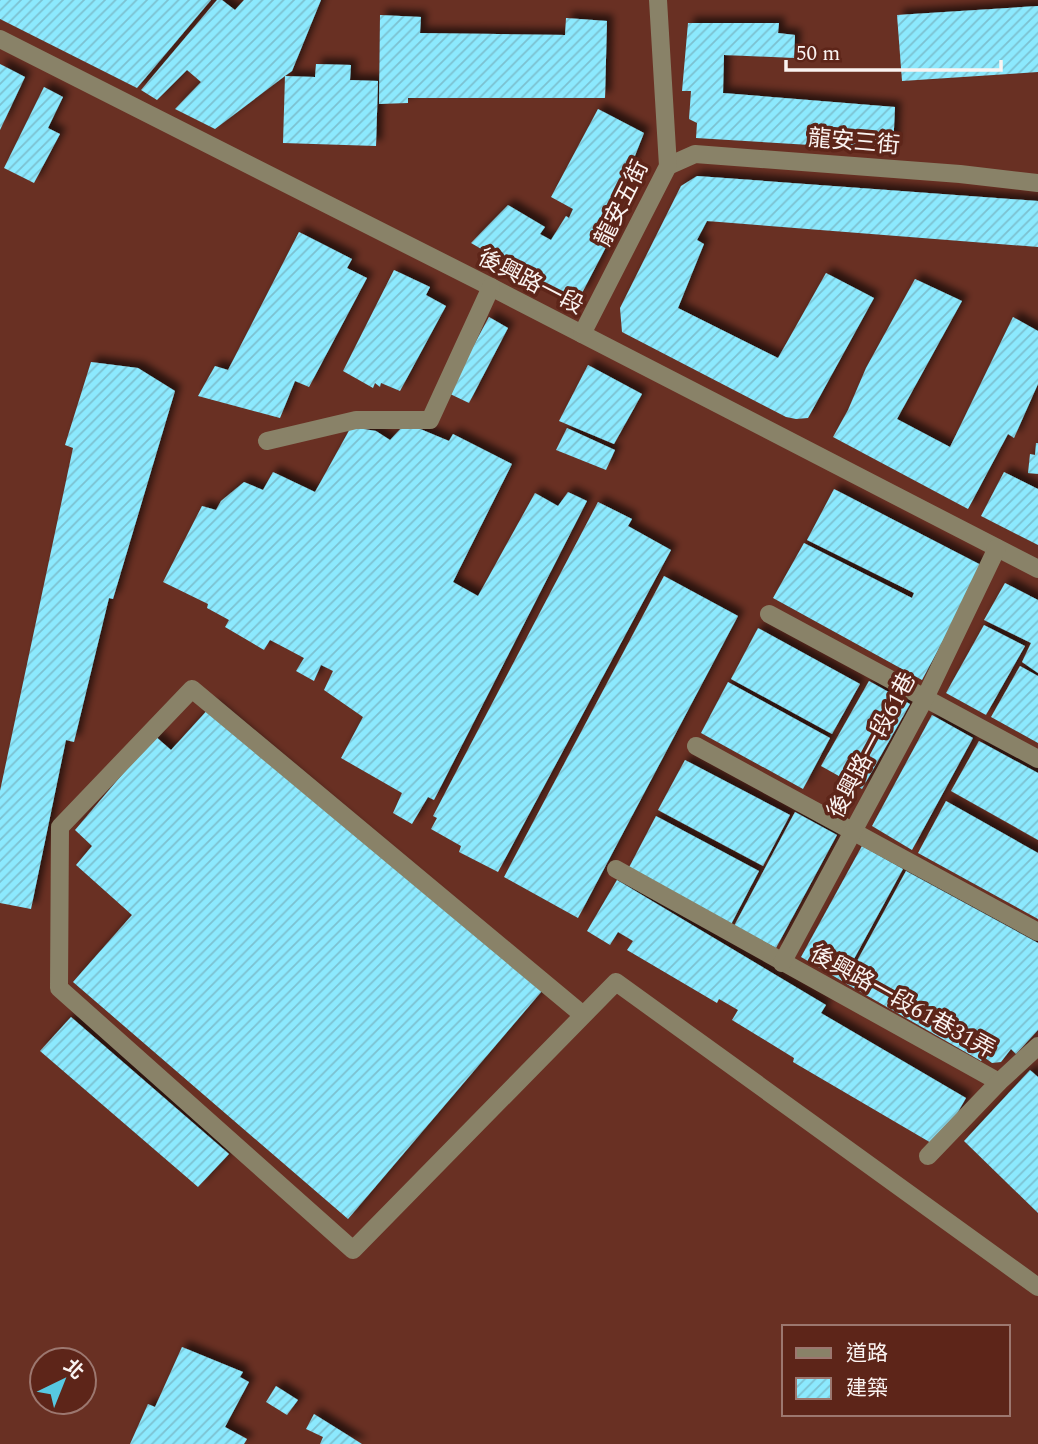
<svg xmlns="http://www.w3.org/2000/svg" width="1038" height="1444" font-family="Spectral,'Noto Sans TC',serif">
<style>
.building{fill:url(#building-hatch);filter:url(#shadow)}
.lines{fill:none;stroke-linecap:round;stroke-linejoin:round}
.minor{stroke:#898268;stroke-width:18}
.labels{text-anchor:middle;stroke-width:7;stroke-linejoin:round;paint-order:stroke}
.street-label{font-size:23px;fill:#faf3f1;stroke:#5d2519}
</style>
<defs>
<pattern id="building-hatch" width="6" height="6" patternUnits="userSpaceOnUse" patternTransform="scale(1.75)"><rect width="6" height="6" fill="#8ce9fe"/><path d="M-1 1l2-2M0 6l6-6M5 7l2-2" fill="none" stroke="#7cc1d0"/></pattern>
<filter id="shadow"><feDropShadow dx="6" dy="-6" stdDeviation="3.5" flood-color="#0009"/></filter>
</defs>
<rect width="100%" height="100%" fill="#693023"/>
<g class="building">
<path d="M0,0H211L137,88L0,19Z"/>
<path d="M217,0H222L235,10L244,0H321L292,71L285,76L315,77L316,64L351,65L350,80L378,81L376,146L283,143L285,76L215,129L175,109L201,82L187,70L157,100L141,90Z"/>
<path d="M1038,6V72L902,81L897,15Z"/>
<path d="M380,15L421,17L420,33L565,35L566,18L607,21L605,98H408V103L379,104Z"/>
<path d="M688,23H779L778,33L795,35L794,58L724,55L723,93L895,107L893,150L696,138L697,123L689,119L691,91H682Z"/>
<path d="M0,64L25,77L0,130Z"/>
<path d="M44,87L63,97L48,128L60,134L34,183L4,168Z"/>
<path d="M598,109L644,133L608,224L616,228L582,293L565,298L480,253L483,250L471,243L508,205L545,227L540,234L551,240L566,216L569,218L573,209L551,197Z"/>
<path d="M697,176L1038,201V247L707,221L697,240L704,244L678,308L778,358L826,273L874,298L808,418L796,419L786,417L622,332L620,308L681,186Z"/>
<path d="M299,232L352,259L347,268L367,278L309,387L295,381L280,418L198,396L215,366L228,370Z"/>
<path d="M394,270L430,287L426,295L446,306L400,391L381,383L380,387L375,383L373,388L343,371Z"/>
<path d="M915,279L962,301L897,419L950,447L1013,317L1038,331V384L1014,438L1008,434L968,509L833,437L848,410L866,368Z"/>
<path d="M489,317L508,328L469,403L448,393Z"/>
<path d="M91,362L138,368L175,391L113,599L109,598L74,742L66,740L31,909L0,903V791L73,448L65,445Z"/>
<path d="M588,365L642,394L614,444L559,421Z"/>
<path d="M406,423L449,441L453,434L512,464L453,582L478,596L535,493L558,506L568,492L587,501L434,800L428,797L412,824L393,813L402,793L341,758L363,717L324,690L333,671L321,665L314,681L296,671L304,658L270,640L264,650L225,627L229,620L207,608L208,604L163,582L202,506L216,510L221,501L244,482L263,490L273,472L315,492L351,427L376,431L390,440Z"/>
<path d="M567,428L615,450L606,470L556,450Z"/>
<path d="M1036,443H1038V474L1028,473L1030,454L1035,455Z"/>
<path d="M1004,472L1038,489V545L981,516Z"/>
<path d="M834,489L983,566L922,680L773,598L804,543L912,598L914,593L807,540Z"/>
<path d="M598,502L632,519L628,526L671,550L498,872L459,852L461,846L431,829L437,818L433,816Z"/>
<path d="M664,576L738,616L578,918L504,877Z"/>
<path d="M1005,583L1038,600V673L1022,662L1031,643L984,620Z"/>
<path d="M984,625L1025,646L986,715L946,693Z"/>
<path d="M758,628L860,684L832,734L731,679Z"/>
<path d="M1020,666L1038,676V743L991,717Z"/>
<path d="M869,681L910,704L862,789L821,766Z"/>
<path d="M728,682L830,738L803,789L701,733Z"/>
<path d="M212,705L542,991L348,1219L73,982L132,915L76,865L92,846L75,830L155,736L171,750Z"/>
<path d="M932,715L973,738L912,850L872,826Z"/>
<path d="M979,741L1038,773V840L951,791Z"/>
<path d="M685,760L790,815L763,866L658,810Z"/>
<path d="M946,801L1038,853V919L918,853Z"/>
<path d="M795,812L837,835L776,948L734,926Z"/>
<path d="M656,816L759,871L727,932L624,877Z"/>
<path d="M862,846L903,869L842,981L801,957Z"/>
<path d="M906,871L1038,943V1030L1016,1054L1011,1049L1001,1062L992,1063L984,1057L981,1061L845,983Z"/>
<path d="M617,880L826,1005L821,1013L966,1098L938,1147L793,1062L794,1058L732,1020L738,1010L719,999L717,1003L627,950L633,941L618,932L610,945L587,931Z"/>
<path d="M71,1017L229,1154L198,1187L40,1051Z"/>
<path d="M1030,1070L1038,1077V1213L964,1141Z"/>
<path d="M182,1347L243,1372L240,1377L249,1382L225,1427L247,1439L244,1444H130L148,1404L155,1407Z"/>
<path d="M276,1386L298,1400L287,1415L266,1402Z"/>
<path d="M314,1414L362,1444H320L323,1437L306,1429Z"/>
</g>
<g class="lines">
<g class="minor">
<path d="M0,39L491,287L1038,569"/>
<path d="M668,166L695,154L960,174L1038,183"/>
<path d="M582,334L668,166L658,0"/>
<path d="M267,441L356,420H430L491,287"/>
<path d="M769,614L1038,759"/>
<path d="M696,746L1038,932"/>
<path d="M616,869L999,1082"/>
<path d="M782,963L925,698L997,548"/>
<path d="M583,1015L192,689L60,827L59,988L353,1250L616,982L1038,1287"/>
<path d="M928,1156L999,1082L1038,1046"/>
</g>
</g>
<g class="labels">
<g class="street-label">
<text transform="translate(854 141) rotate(5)" y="8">龍安三街</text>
<text transform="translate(621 203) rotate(-64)" y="8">龍安五街</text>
<text transform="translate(531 281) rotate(27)" y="8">後興路一段</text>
<text transform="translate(871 745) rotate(-62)" y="8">後興路一段61巷</text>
<text transform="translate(903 1001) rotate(29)" y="8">後興路一段61巷31弄</text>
</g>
</g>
<rect x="782" y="1325" width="228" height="91" fill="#5d2519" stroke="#9c776f" stroke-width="2"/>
<rect x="796" y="1348" width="35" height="10" fill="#898268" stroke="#9c776f" stroke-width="2"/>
<text x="846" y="1360" font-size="21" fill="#faf3f1">道路</text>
<rect x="796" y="1378" width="35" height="21" fill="url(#building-hatch)" stroke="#9c776f" stroke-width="2"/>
<text x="846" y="1395" font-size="21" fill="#faf3f1">建築</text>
<g transform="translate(63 1381) rotate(43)"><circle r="33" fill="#5d2519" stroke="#9c776f" stroke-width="2"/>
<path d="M0-5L12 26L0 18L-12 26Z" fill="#57c9e2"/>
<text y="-10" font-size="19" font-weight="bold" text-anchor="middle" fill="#faf3f1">北</text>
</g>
<path d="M786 60v10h215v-10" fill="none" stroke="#faf3f1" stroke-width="3.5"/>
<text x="796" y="60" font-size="21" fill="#faf3f1" stroke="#5d2519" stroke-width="5" paint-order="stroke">50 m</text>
</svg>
